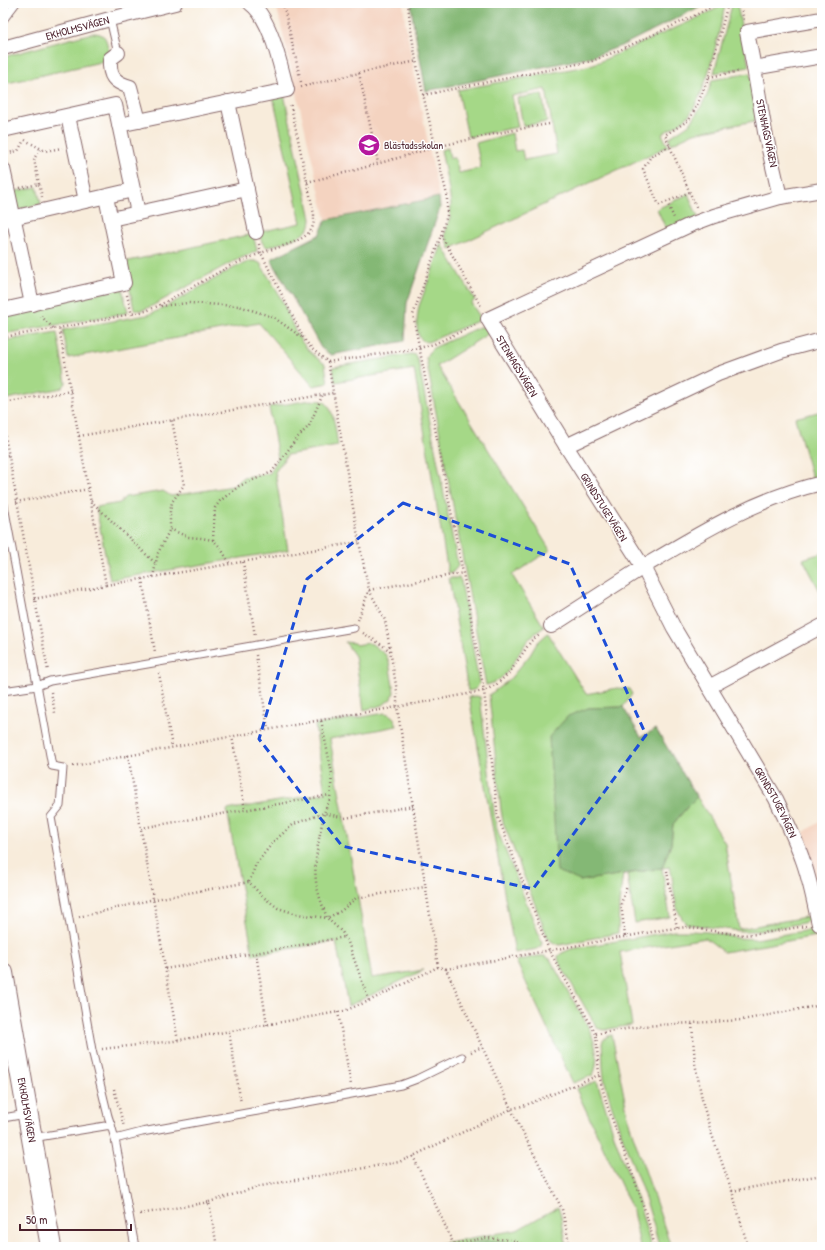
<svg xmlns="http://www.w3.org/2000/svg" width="825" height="1250" font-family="'Patrick Hand',sans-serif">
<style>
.built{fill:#f4d3c0}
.green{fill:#a5d887;stroke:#787c59}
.forest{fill:#84b874;stroke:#676c50}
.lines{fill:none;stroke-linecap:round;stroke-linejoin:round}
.lane-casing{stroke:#876769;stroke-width:9}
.street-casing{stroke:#876769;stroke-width:16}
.secondary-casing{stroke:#876769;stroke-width:22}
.path{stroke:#876769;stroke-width:2.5;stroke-dasharray:1 3;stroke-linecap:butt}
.lane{stroke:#fff;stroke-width:7}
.street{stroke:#fff;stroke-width:14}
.secondary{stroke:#fff;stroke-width:20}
.marked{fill:none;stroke:#1d4ed8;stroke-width:3;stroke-dasharray:8 5;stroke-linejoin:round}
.labels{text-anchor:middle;stroke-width:3;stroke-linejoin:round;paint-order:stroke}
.street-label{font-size:11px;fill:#4a1f2b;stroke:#fff}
.poi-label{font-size:11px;fill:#4a1f2b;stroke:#fff;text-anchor:start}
</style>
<rect width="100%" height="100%" fill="#fff"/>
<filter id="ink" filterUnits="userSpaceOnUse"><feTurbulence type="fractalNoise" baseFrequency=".025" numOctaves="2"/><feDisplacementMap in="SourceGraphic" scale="8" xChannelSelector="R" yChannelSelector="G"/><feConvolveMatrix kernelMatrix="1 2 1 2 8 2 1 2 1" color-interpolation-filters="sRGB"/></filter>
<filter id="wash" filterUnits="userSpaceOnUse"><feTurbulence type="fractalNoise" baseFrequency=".012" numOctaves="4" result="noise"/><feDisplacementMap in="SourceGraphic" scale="16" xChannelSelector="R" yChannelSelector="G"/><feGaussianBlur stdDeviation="0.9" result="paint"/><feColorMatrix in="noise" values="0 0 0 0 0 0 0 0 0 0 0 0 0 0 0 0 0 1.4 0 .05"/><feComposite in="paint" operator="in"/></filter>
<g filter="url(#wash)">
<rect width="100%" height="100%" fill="#f8ecdb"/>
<g class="built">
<path d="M257,3H403L405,21L418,93L439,197L326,220L277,8L265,9Z"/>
<path d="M822,820V873H819L822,893V914L819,915L804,832Z"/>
</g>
<g class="green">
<path d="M737,4L749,67L714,73L732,5Z"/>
<path d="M724,5L725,6C718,35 707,94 688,116C681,124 671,128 662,134L668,146L450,249L445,234L450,217L451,205L449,190L441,150L448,148L450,158H455L459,173L481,168L476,143L512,133L515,151L522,150L524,160L557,154L546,89L512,96L518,127L468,137L458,90L587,66L599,62L691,21Z"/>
<path d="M92,33C107,33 106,40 109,52L104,56L105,61L3,84V57Z"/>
<path d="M750,73L759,120L694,133L671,144L669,138L670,137L691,123L706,98L712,80Z"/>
<path d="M284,94L311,219C311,222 310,225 309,228C303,238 279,243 268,247C261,245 261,238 259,232L301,223L273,96Z"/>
<path d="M542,94L547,122L523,126L518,98Z"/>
<path d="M37,187L41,204L15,210L11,192Z"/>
<path d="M688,194L698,217L667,231L657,209Z"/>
<path d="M253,234L257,251L230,263L150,307C145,309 139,312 134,309L124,262Z"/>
<path d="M442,244L475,300L471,303L480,317L478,321L428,342C413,342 417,316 419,306Z"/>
<path d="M250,261H255L260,263C267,275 276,288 282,301C295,329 298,346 325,364L328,383L313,386L259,323L68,358L63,330L147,315L160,310L234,268Z"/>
<path d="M122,288L128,312L126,313L3,334V314Z"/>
<path d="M479,327H485L491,332L437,366L550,550L512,575L544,627C539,631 533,634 529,639C516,654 509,681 486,685L426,358L428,353L433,348Z"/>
<path d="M57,332L66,383L62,388L7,399L3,382V341Z"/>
<path d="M411,354L415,355L418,361L458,566L453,572L448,573L414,369L335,382L333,367Z"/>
<path d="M311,400C315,401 321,400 324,402C334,406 336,435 338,446L287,455L275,472L288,550L110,580L96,507L120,503L125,497L163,491L171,496L233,486L243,477L270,473L278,458L269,407Z"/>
<path d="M822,411V479L813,481L795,418Z"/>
<path d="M822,553V595L803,559Z"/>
<path d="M449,578H459L461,581L479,683C477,690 474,690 468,691Z"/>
<path d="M548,633L586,694L617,688L629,689L632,694L623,707L588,708L580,881L623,874L619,904L618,933L560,945C555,944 552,942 548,938L503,822L501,810L489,695L509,680L530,655L537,643Z"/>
<path d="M345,642L354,643L356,645L368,643L372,644L386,655L389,662L394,692L392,698L383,705L364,710L355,656Z"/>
<path d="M476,696L480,697L495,820L498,832L542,942L541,946L537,949L515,953L469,697Z"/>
<path d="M385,713C393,715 395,719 397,726L330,739L372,978L424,970L348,1006L336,941L253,955L227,810L325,793L315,725Z"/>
<path d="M697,797L725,843L739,929L811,916L809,920L803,923L759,931H740L687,924C672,911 675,885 670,867L662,868L670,917L635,923L627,874L662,868L671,844L673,824L688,806Z"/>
<path d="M816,929L817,936L724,952L706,938L620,952L632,1025L603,1030L597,1028L559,962L558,956L562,953L571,949L674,931H690L708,932L738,938L755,939Z"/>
<path d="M538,956H544L550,959C557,972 564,984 571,997C584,1019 605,1049 593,1075L573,1083L516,961Z"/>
<path d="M612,1035L630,1126L665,1229L671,1247H659C647,1190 619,1138 605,1082C602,1070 603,1056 602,1043C604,1038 607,1036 612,1035Z"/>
<path d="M597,1081L616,1141L639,1203L651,1247H640L633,1211L576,1089Z"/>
<path d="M558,1207L560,1212L567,1247H521L516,1245L464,1244L453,1247H419L517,1230Z"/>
</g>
<g class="forest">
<path d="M411,3H707L621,46L591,57L426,91L413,21Z"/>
<path d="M439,197L440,208L407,303L405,341L331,355L321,348L271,259L319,235L326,220Z"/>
<path d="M623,707L641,737L656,729L697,797L688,806L673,824L671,844L662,868L580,881L557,871L549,737L568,716L588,708Z"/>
<path d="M488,1240L505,1242L521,1247H453Z"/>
</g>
</g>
<g filter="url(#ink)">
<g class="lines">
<g class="lane-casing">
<g id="lane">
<path d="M110,19L118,53"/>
<path d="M3,20L16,3"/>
<path d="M3,500L52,766L63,768L60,806L51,817L92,1050L108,1116L111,1125"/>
<path d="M3,691L37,686L50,681L354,628"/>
<path d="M3,1118L26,1114"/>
<path d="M32,1138L111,1125L115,1139L135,1247"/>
<path d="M115,1139L142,1132L401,1085L417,1079L462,1057"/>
</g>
</g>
<g class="street-casing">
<g id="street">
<path id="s1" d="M3,48L110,19L175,3"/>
<path d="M118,53L110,59C109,77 114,82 130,87L139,121"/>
<path d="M754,68L747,32L822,19"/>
<path d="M228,102L256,232"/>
<path d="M68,116L86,201"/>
<path d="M119,125L287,90C280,65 271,18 250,3"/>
<path d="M3,130L115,105L138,213"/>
<path d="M3,169L32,304"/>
<path d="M780,197L765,132L754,68L822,56"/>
<path d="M111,219L247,189"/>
<path d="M3,220L133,190"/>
<path d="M3,310L124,283L106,197"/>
<path d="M566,446L718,374L781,351L822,340"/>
<path id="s2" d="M822,483C757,498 700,533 643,567L674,628L776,799C785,818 795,838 802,858C810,879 814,902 819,924L822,923"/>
<path d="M551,626L643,567L566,446L488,319L690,225L714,216L780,197L822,190"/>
<path d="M709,687L822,626"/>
</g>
</g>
<g class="secondary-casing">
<g id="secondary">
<path id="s3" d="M3,973L51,1247"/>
</g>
</g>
<g class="path">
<path d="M283,3L301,82"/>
<path d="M408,3C413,63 431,125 444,183L447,195V215L441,235L413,315L463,573L484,691L498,817L549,950L596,1034L599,1075L607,1105L639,1192L650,1227L655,1247"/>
<path d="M740,3L744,20"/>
<path d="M359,73L417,61"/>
<path d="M709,77L740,71"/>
<path d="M301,87L359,73L378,163"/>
<path d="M423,95L592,61L622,49L692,17L719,3"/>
<path d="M25,140L45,151L62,148"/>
<path d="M670,146L651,156L643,169L659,205L690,192"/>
<path d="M3,154L18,151L24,140"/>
<path d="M307,182L352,171L436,147L503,132L549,124"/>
<path d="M39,184L34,159L40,149"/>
<path d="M20,188L39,184L42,197"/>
<path d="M667,202L674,218"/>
<path d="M696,207L665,135L689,120L697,105L709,77L728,3"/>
<path d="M441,235L482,308"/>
<path d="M259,244L261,253C274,248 304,242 311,230C314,225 314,220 314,214L290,102"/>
<path d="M127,295L132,315"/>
<path d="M161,306L188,303L239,306L273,317L303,338"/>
<path d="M41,316L54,329"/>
<path d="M3,337L59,328L146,311L158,306L230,266L261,253L304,339L312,349L328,362L419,348L434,344L475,325"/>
<path d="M328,362L359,542L369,590L385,620L397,691V707L413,806L438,967L446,969L511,1109L562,1209L570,1247"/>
<path d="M3,403L71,391"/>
<path d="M3,424L48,671"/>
<path d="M79,436L333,393"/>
<path d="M3,456L8,455"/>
<path d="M91,501L155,563"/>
<path d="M16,502L89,489"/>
<path d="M170,529L188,537L201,538L213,540L220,547L230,564"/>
<path d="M213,540L214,522L215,508L220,501L239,486L272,472L297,438L309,426L323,394"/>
<path d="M243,562L255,636"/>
<path d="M153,577L158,553L170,529V512L172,502L184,485L172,420"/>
<path d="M142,579L155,652"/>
<path d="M106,585L359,542"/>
<path d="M34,599L106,585L59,328"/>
<path d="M358,620L369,590L463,573"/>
<path d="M363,633L379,643L390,651"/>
<path d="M256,655L268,729"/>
<path d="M159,673L172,747"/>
<path d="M51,692L55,713"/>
<path d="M232,736L245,810"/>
<path d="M128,755L178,1041"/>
<path d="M73,766L321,720L397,707L484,691L497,684L510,672L531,641L541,634"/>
<path d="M413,806L345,818L324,813C320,836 311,868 318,891C320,900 324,909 327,918L341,911L356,898L425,887"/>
<path d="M141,828L330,795"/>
<path d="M667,871L677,928"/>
<path d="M249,882L256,864L274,841L294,824L324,813L330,799L332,774L321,720"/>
<path d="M79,917L150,900L249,882L262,896L278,908L297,914L327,918L342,932L348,942L369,1001"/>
<path d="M625,936L621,904L627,886"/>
<path d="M256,953L267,1025"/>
<path d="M165,969L345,937"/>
<path d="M446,969L668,929L688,927L739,935L757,934L806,926"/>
<path d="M338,1012L351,1085"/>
<path d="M692,1024L695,1063L703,1104L711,1132L732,1191L748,1247"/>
<path d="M229,1032L241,1103"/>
<path d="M596,1034L644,1026L742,1020L822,1005"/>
<path d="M102,1049L174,1041L344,1011L369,1001L438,967"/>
<path d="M471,1052L482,1047"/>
<path d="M114,1089L124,1127"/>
<path d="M413,1156L453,1243"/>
<path d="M732,1191L822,1175"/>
<path d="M209,1202L261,1186L399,1162L413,1156L511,1109L526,1105L599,1075"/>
<path d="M140,1214L209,1202L217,1247"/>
<path d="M434,1247L486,1238L512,1240L528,1247"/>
</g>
<use href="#lane" class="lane"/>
<use href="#street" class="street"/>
<use href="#secondary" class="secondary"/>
</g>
</g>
<path class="marked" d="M403,503L570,564L646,735L533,889L342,846L259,739L307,579Z"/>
<defs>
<g id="school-disc" transform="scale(1.15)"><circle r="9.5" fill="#b5179e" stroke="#fff"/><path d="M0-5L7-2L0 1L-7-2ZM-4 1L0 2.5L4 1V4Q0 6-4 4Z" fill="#fff"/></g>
</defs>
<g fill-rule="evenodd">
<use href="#school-disc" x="369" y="145"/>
</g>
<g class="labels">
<g class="street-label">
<text dy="4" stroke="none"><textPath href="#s1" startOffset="77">EKHOLMSVÄGEN</textPath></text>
<text transform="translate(767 133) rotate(78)" y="4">STENHAGSVÄGEN</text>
<text transform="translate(517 366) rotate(59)" y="4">STENHAGSVÄGEN</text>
<text transform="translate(604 507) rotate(58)" y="4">GRINDSTUGEVÄGEN</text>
<text dy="4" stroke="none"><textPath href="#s2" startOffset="469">GRINDSTUGEVÄGEN</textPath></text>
<text dy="4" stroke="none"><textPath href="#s3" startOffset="139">EKHOLMSVÄGEN</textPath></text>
</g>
<g class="poi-label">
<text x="384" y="149">Blästadsskolan</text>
</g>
</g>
<rect width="825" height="1250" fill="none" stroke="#fff" stroke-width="16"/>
<path d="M20 1224v6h111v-6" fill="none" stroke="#4a1f2b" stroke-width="2"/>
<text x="26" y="1224" font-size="12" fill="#4a1f2b" stroke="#ffffff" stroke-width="3" paint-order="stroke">50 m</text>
</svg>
